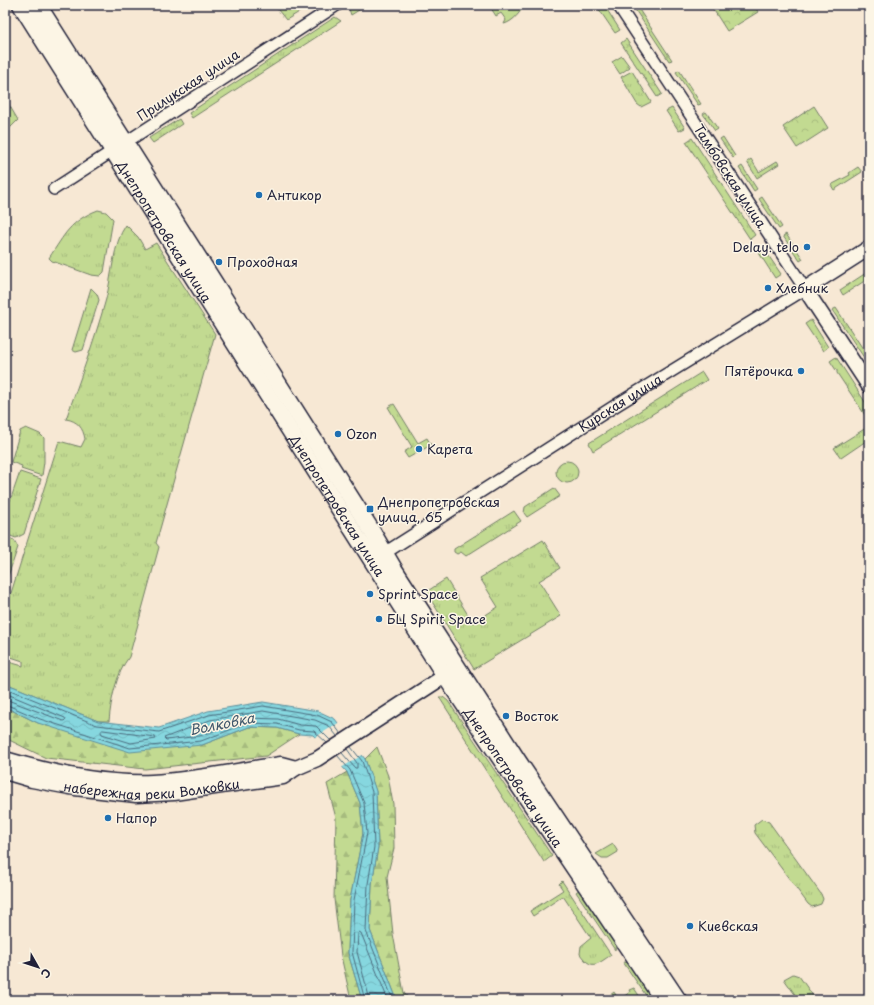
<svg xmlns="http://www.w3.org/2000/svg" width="874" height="1005" font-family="'Playpen Sans',sans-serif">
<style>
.grass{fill:url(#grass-tufts);stroke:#727e66}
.forest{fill:url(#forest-firs);stroke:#727e66}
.park{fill:url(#park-crowns);stroke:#727e66}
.water{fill:url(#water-waves);stroke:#5e8f9d}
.pier{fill:#f7e8d4}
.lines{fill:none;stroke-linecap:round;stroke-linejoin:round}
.shore{stroke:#4a6a7d;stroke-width:1}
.minor-casing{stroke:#22223b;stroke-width:14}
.tertiary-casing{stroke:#22223b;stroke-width:17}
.secondary-casing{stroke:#22223b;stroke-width:19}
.minor{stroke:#fcf5e5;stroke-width:11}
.tertiary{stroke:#fcf5e5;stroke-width:14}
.secondary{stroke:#fcf5e5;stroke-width:16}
.poi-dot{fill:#1f6fb2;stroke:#fcf5e5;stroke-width:1.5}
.labels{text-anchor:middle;stroke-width:3;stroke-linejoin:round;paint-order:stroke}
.street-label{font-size:13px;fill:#22223b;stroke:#fcf5e5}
.poi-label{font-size:13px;fill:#22223b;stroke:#fcf5e5;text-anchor:start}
.water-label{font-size:14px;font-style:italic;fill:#40586c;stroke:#fcf5e5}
</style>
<defs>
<pattern id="grass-tufts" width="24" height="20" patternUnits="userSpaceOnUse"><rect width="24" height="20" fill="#c2da91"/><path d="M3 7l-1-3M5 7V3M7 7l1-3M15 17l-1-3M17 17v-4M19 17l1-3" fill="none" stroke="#a6bb7e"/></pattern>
<pattern id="forest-firs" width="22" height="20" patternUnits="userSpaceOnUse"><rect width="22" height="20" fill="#c2da91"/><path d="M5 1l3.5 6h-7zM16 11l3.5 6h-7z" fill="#a6bb7e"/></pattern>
<pattern id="park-crowns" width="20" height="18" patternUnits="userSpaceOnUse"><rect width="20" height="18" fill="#c2da91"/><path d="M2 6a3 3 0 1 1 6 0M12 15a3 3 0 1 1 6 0" fill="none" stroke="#a6bb7e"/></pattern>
<pattern id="water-waves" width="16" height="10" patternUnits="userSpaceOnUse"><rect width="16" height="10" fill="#86d7df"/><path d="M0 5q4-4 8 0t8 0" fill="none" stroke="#73b8c0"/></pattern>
</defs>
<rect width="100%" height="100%" fill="#f7e8d4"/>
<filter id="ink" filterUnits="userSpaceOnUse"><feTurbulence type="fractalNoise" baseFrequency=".025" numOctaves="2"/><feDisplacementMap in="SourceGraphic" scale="8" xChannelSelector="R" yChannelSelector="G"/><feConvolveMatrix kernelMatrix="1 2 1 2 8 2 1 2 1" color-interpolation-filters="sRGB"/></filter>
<g filter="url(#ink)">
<g class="grass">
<path d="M274,5H287L290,9L296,5H311L286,20Z"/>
<path d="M355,5H367L351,15L349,9Z"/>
<path d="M489,5H523C521,13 512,22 504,24L506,20L501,13L496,16Z"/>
<path d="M596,5H604L620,30L615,33Z"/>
<path d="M632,5H636L672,60L669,61Z"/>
<path d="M335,17L341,21L192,118L189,113Z"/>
<path d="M626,39L662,94L657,97L621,43Z"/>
<path d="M622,56L630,67L620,74L612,62Z"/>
<path d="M679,70L701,104L698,105L676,72Z"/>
<path d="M632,71L651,102L641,107L637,104L621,77Z"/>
<path d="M5,98L18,120L8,130L5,124Z"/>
<path d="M672,108L685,128L679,131L666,111Z"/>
<path d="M706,112L718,129L715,131L703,114Z"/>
<path d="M179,119L182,124L153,143L149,138Z"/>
<path d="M723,137L735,156L733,158L720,139Z"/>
<path d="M692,138L755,235L750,239L686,142Z"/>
<path d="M751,159L759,172L777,161L779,164L757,178L747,162Z"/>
<path d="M742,166L757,189L754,191L739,168Z"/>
<path d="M858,167L862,172L834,190L831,185L850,175L849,173Z"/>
<path d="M762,197L782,227L779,229L759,199Z"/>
<path d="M98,210L106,212L113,219L104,272L100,276L91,275L52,261L49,258C65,234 70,221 98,210Z"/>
<path d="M126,225L138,237L145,249L156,243L215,334L156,543L159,547L129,657C116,674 111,700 109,721H98L5,683V661L23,666V661L5,655V612L59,441L81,447L85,439C83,428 78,421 66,419C80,379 95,339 106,299C112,277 113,243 126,225Z"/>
<path d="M786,234L803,259L800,261L783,236Z"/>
<path d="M764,249L781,274L775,278L759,253Z"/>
<path d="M869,271V278L843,295L840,290Z"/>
<path d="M91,288L97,294L99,300L83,350L76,352L72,350Z"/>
<path d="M836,308L869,358V365L832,310Z"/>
<path d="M811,320L828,347L823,351L805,324Z"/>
<path d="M836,357L869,408V412L865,415L837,373V370H836L830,361Z"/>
<path d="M702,372L707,380L593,451L589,443Z"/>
<path d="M394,404L418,443L427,438L431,445L408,458L404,452L412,447L388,407Z"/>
<path d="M26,428L40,434L44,438V462L42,476L21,469L22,466L11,462L20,431Z"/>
<path d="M866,428L869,433V439L841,458L834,448Z"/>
<circle cx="567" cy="472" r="11"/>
<path d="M20,472L41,479L24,534L16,538L5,534V500L10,501Z"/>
<path d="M554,488L560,496L527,517L524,513L525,507Z"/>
<path d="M514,511L521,521L466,556L461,552L457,554L454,552V549Z"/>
<path d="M5,537L14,540L18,547L5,585Z"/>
<path d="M543,540L560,568L539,581L561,616L474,669L426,592L446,579L473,623L498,607L480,578Z"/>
<path d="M439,697H443L448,701L552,856L544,862Z"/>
<path d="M762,819L769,822L821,894L823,899L821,904L812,907L808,904L755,833L754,825Z"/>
<path d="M613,844L618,852L608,858H602L596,854Z"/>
<path d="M562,881L611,955C597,964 592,971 580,954L581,946L591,938L563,896L533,916L530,911L563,890L559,884Z"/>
<path d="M580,889L616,943L615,950L576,892Z"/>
<path d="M623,962L630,963L654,1000H649Z"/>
<path d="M793,974L799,976L816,1000H799L784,979Z"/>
<path d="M634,988L642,1000H611L609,996L614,992L619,1000L630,992L629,990Z"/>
</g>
<g class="forest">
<path d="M5,707L38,723L202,745L249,727L277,728L299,734L266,756L145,769L46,758L5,738Z"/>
<path d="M377,747L388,776L393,804L394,848L387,877L393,934L404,993L410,1000H397L370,930L372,884L378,847L376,792L365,759Z"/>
<path d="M347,772L360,803L363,833L350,900L348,953L362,1000H351L341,956L334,899L336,818L327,784Z"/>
</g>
<g class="park">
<path d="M720,5H754L758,12L727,31L713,9Z"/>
<path d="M814,106L828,128L797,148L783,127Z"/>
</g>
<path class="water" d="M5,683L98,721L159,728L208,711L263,702L318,711L335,719L365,759L376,791L378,847L372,884L370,930L397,1000H362L348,953L350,900L363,833L360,803L347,772L313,735L299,734L277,728L249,727L202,745L130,752L38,723L5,707Z"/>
<path class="pier" d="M340,722L364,754L341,768L314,738Z"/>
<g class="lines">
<g class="shore">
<path d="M5,688L97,725L159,732L209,715L263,706L317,715L332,722L341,734"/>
<path d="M5,693L65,718L66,720L63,721L5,699"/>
<path d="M5,704L40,719L130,748L201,741L248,723L277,724L299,730L314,731L327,743"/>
<path d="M103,730L155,737L156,739L131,743L102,734L101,732Z"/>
<path d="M331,741L316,726L300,725L278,719L248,718L200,736L166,740L164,738L210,720L263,711L315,720L329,726L337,736"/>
<path d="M351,747L362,761L372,792L374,847L368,884L366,931L393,1000"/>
<path d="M342,753L355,768H357V763L347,749"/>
<path d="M337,755L350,770L364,803L367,833L354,900L352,952L365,1000"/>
<path d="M370,1000L357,952L358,934L359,932L361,933L388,1000"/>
</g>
<g class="minor-casing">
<g id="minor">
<path d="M54,189L337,5"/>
<path id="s1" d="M380,556L618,404L805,289L618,5"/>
</g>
</g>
<g class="tertiary-casing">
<g id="tertiary">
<path d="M869,248L805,289L869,386"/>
<path d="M5,759C52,773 102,784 152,782C195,780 238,770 281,764L296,768"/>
<path id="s2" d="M5,772L32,780L75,788L136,795L174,793L276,778L283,777L296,768L317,759L454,670"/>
</g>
</g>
<g class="secondary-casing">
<g id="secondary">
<path id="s3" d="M21,5L445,676L663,1000"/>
<path d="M38,5L370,528L394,569L518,761L678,1000"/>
</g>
</g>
<use href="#minor" class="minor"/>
<use href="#tertiary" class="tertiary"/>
<use href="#secondary" class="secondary"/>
</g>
</g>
<g class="poi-dot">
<circle cx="259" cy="195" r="4"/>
<circle cx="807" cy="247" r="4"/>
<circle cx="219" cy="262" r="4"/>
<circle cx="768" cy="288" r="4"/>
<circle cx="801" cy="371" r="4"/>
<circle cx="338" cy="434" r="4"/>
<circle cx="419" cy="449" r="4"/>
<rect x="366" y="505" width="8" height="8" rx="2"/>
<circle cx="370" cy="594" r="4"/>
<circle cx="379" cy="619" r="4"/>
<circle cx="506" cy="716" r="4"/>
<circle cx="108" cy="818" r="4"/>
<circle cx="690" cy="926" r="4"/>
</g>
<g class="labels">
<g class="street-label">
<text transform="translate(188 85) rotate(-33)" y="5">Прилукская улица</text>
<text transform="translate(730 176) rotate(57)" y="5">Тамбовская улица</text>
<text dy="5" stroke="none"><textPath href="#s3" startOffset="268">Днепропетровская улица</textPath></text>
<text dy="5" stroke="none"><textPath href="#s1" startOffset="285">Курская улица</textPath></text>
<text dy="5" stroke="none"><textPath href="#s3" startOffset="592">Днепропетровская улица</textPath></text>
<text dy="5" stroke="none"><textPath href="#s3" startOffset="916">Днепропетровская улица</textPath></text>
<text dy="5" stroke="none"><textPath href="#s2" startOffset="149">набережная реки Волковки</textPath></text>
</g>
<g class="poi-label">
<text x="267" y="200">Антикор</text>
<text x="799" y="252" text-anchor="end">Delay. telo</text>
<text x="227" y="267">Проходная</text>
<text x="776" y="293">Хлебник</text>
<text x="793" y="376" text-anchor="end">Пятёрочка</text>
<text x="346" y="439">Ozon</text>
<text x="427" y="454">Карета</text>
<text x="378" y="507">Днепропетровская<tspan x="378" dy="15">улица, 65</tspan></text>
<text x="378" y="599">Sprint Space</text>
<text x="387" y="624">БЦ Spirit Space</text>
<text x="514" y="721">Восток</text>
<text x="116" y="823">Напор</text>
<text x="698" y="931">Киевская</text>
</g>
<g class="water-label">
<text transform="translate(222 724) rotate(-11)" y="5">Волковка</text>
</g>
</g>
<rect width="874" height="1005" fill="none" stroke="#fcf5e5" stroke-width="20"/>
<rect x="10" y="10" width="854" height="985" fill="none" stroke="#22223b" stroke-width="1.5" filter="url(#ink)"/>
<g transform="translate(38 967) rotate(129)" stroke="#fcf5e5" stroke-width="3" paint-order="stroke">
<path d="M0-3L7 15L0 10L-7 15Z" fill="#22223b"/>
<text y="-6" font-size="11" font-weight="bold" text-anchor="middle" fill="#22223b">С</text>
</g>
</svg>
